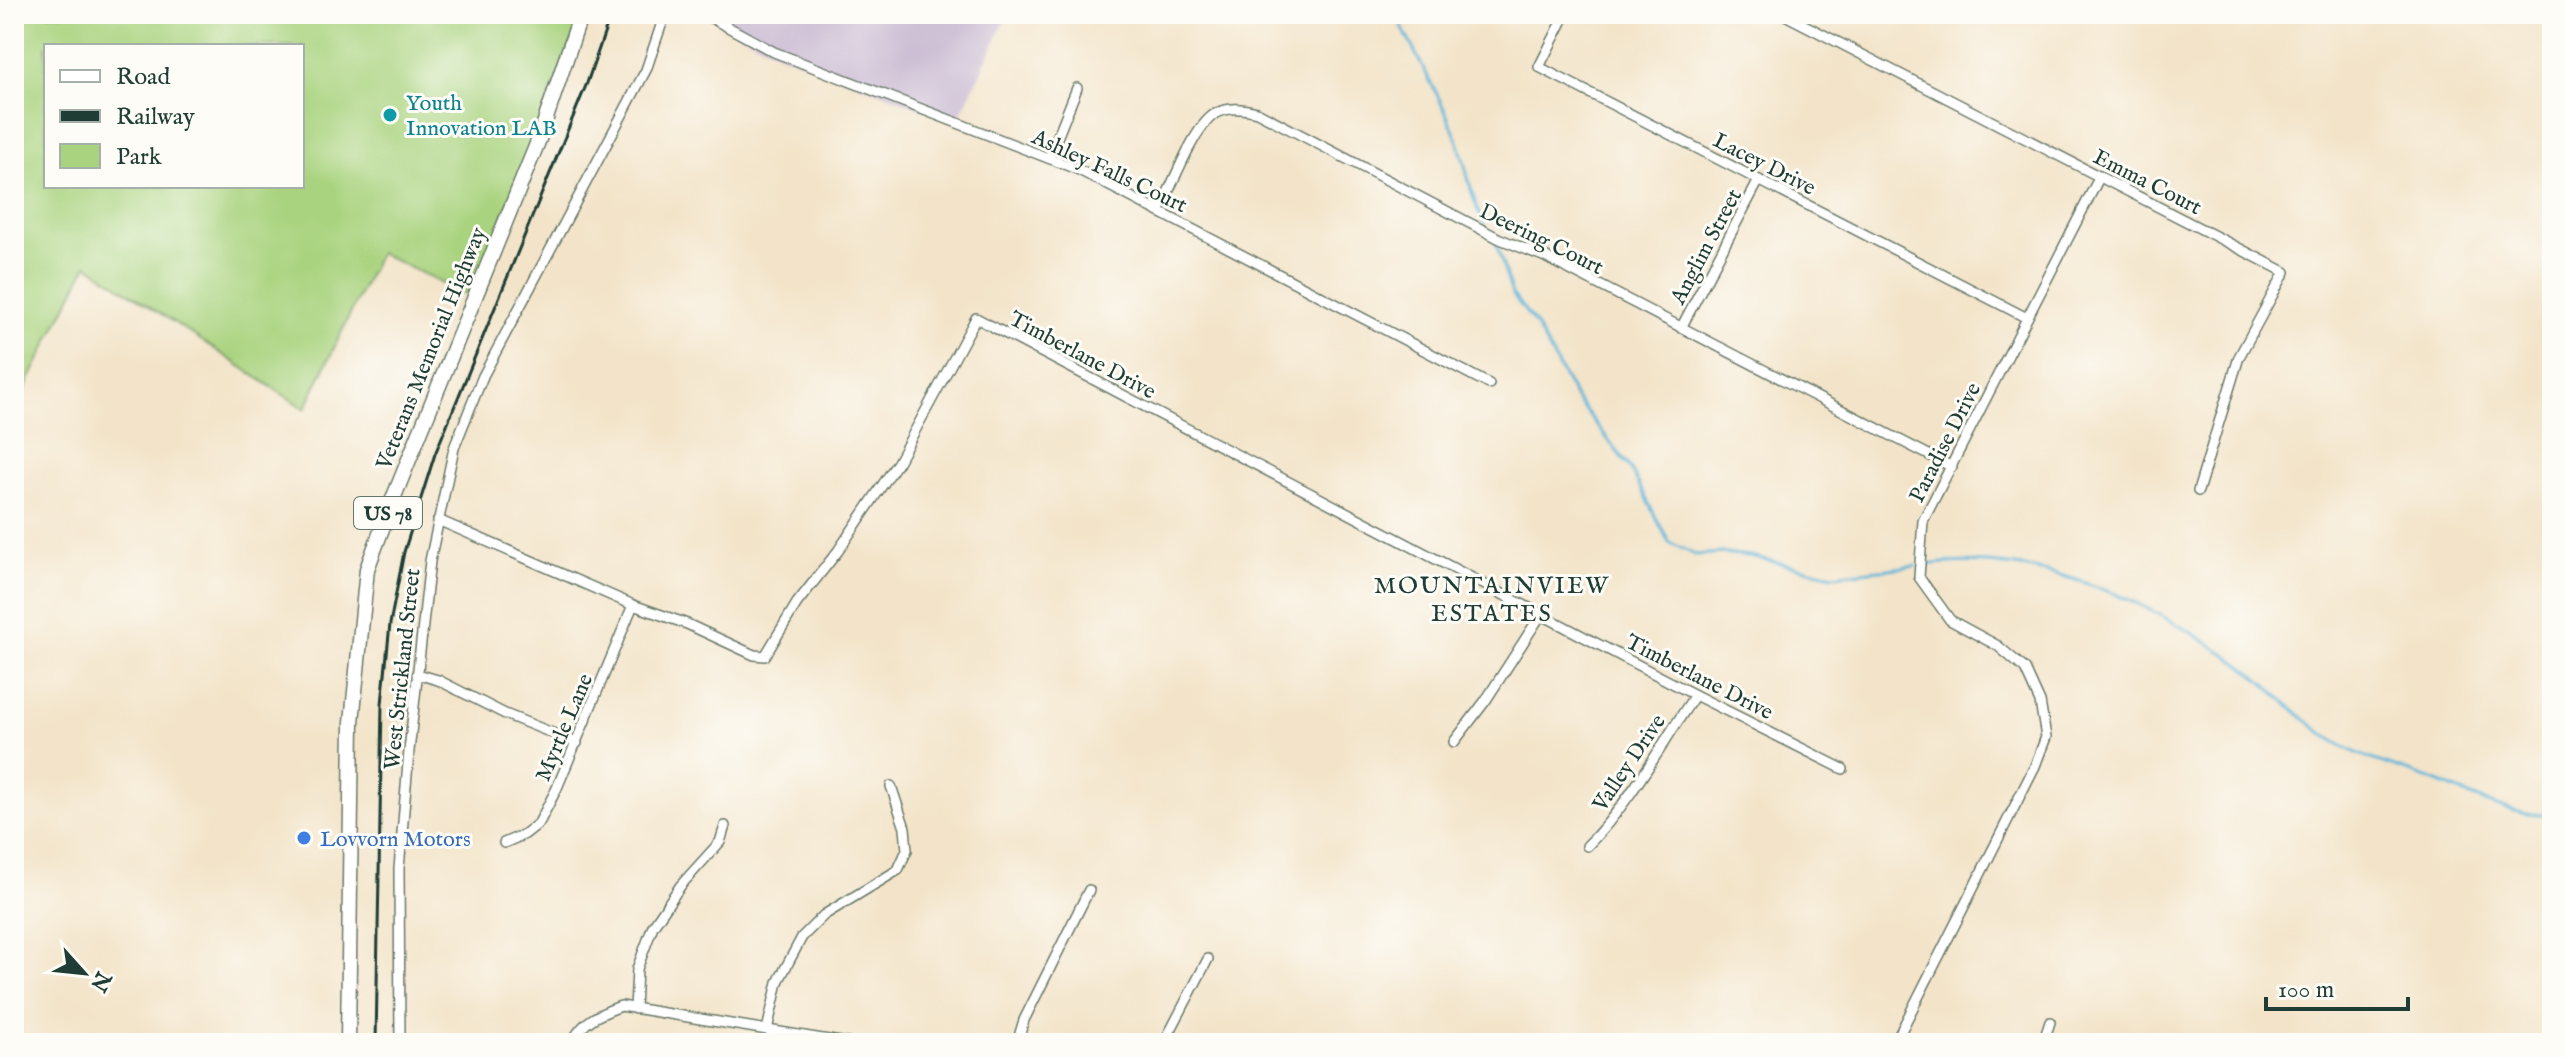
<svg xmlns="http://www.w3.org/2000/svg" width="2566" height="1057" font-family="'IM FELL English',serif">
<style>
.industrial{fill:#ccbed4}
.green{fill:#a9d37e;stroke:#648859;stroke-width:2;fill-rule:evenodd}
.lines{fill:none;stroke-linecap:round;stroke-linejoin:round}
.stream{stroke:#5bb3d8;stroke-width:3}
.minor-casing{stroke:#697768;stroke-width:12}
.primary-casing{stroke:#697768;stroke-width:17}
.minor{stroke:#fff;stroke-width:9}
.primary{stroke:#fff;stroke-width:14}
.rail{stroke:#1f3d34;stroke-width:3}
.culture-dot{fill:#0f9aa8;stroke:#fdfcf7;stroke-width:3}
.shop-dot{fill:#3f7fe0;stroke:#fdfcf7;stroke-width:3}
.labels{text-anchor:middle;stroke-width:6;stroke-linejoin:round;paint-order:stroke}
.shield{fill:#fdfcf7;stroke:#62766e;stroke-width:2}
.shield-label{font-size:20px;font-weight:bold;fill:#1f3d34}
.culture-label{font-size:22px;fill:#0d838f;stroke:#fdfcf7;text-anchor:start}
.street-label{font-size:22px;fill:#1f3d34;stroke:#fdfcf7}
.shop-label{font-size:22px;fill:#366cbe;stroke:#fdfcf7;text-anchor:start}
.neighbourhood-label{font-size:24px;letter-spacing:2px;fill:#1f3d34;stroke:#fdfcf7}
</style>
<rect width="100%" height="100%" fill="#fdfcf7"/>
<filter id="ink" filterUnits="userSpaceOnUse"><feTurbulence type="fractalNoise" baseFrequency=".0125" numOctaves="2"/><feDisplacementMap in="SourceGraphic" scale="16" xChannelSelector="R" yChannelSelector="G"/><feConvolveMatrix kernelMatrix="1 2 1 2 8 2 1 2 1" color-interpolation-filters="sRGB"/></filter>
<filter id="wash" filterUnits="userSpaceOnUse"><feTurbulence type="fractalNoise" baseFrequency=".006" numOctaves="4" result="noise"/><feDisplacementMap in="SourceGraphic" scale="32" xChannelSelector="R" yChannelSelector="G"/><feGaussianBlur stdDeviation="1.8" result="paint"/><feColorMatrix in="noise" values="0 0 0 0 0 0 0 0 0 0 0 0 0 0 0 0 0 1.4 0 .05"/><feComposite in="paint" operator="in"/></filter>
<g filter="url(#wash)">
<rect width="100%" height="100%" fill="#f3e4c9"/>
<path class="industrial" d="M704,14H1008L957,122L774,52Z"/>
<path class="green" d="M14,14H572L581,17L472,297L379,253L305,409L87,265L14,410ZM46,46H302V186H46Z"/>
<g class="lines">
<g class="stream">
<path d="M1396,14C1416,58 1443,99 1459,145C1468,172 1471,199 1484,223"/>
<path d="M1496,244L1512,294L1535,324L1575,397L1630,468L1669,542L1695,555L1723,553L1750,556L1833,575L1916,566"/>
<path d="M1923,565C2041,549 2157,603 2250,672C2280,695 2306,725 2339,744C2367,760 2400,768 2430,779C2453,788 2475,798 2497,806L2525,814L2552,815"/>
</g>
</g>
</g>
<g filter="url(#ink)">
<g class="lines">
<g class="minor-casing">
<g id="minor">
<path d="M704,14L774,52L1079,170L1489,384"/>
<path d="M1566,14L1539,67L2027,318"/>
<path d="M1783,14L2285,272L2239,357L2198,491"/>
<path d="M1049,158L1077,88"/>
<path d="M1159,212C1171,188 1194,126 1215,114C1228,106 1243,108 1257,112L1500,239L1543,256L1952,467"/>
<path d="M1681,328L1759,180"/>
<path d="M438,520L633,605L687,624L754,655L765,656L797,603L838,551L898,462L976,318L1695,695L1843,769"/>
<path d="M417,674L438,680L505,714L577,743"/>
<path d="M1454,742L1486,700L1542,613"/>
<path d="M504,843L525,834L539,823L557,788L633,605"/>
<path d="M1587,846C1630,803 1661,745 1695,695"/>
<path d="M635,1009L637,969L653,926L681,885L720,842L725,826"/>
<path d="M767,1030L778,982L802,937L824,915L898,870L907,850L905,828L891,786"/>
<path d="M400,1043L399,869L409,751L430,561L454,448L483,376L646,70L665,14"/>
<path d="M572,1043C582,1021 599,1014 621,1006L847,1043"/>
<path d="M1017,1043L1024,1020L1089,890"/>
<path d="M1164,1043L1208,959"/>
<path d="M1895,1043L2035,766L2046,737L2040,702L2025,669L1998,646L1950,620L1919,577L1923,521L2100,176"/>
<path d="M2043,1043L2050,1022"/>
</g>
</g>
<g class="primary-casing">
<path id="primary" d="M348,1043L352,722L367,569L393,499L539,139L581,14"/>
</g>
<use href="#minor" class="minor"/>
<use href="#primary" class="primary"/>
<path class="rail" d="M376,1043L382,704L390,624L404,552L435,454L587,83L611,14"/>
</g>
</g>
<circle class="culture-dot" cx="390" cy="115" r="8"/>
<circle class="shop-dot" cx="304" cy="838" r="8"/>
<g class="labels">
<rect class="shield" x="354" y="497" width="68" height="32" rx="6"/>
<g class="shield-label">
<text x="388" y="520">US 78</text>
</g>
<g class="culture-label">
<text x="406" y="110">Youth<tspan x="406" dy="25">Innovation LAB</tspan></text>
</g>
<g class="street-label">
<text transform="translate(1765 163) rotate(27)" y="8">Lacey Drive</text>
<text transform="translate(1110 170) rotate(25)" y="8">Ashley Falls Court</text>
<text transform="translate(2148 181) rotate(27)" y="8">Emma Court</text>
<text transform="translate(1542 238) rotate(26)" y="8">Deering Court</text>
<text transform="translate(1705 246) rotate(-62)" y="8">Anglim Street</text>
<text transform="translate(430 348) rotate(-68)" y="8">Veterans Memorial Highway</text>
<text transform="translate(1083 354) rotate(28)" y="8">Timberlane Drive</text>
<text transform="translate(1944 442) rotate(-63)" y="8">Paradise Drive</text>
<text transform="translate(401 669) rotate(-84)" y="8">West Strickland Street</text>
<text transform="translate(1700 676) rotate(27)" y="8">Timberlane Drive</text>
<text transform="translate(563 727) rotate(-67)" y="8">Myrtle Lane</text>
<text transform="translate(1628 762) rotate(-56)" y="8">Valley Drive</text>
</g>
<g class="shop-label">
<text x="320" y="846">Lovvorn Motors</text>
</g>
<g class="neighbourhood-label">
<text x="1492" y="593">MOUNTAINVIEW<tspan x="1492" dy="28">ESTATES</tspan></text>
</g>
</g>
<rect width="2566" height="1057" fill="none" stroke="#fdfcf7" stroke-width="48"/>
<rect x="44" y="44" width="260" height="144" fill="#fdfcf7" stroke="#a4b0a9" stroke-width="2"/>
<rect x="60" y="70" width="40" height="12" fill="#ffffff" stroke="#a4b0a9" stroke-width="2"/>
<text x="116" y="84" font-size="24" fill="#1f3d34">Road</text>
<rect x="60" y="110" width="40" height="12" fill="#1f3d34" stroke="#a4b0a9" stroke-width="2"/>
<text x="116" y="124" font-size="24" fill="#1f3d34">Railway</text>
<rect x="60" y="144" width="40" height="24" fill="#a9d37e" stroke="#a4b0a9" stroke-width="2"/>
<text x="116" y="164" font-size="24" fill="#1f3d34">Park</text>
<g transform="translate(84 973) rotate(117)" stroke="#fdfcf7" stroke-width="6" paint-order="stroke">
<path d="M0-6L14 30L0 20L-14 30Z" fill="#1f3d34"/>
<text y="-12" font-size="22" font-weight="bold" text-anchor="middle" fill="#1f3d34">N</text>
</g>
<path d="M2266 997v12h142v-12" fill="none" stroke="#1f3d34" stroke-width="4"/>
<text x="2278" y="997" font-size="24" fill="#1f3d34" stroke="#fdfcf7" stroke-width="6" paint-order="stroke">100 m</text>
</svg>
